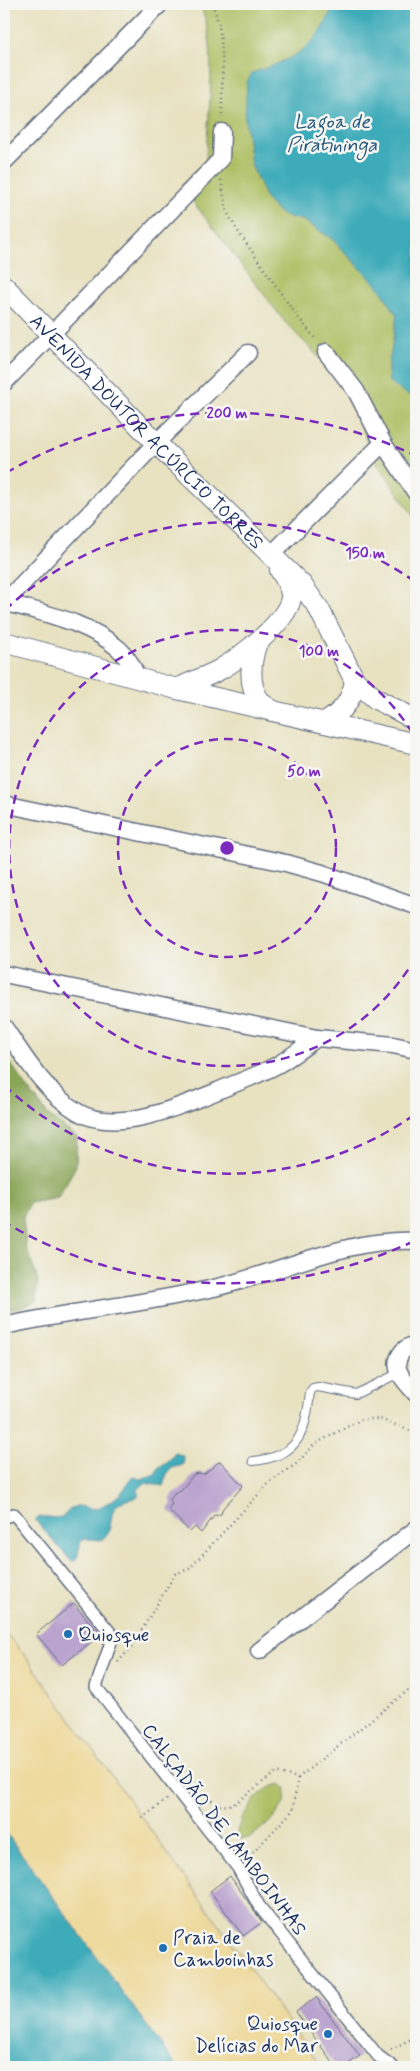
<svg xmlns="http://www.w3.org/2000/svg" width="420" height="2071" font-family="Mynerve,sans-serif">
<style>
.green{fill:#acbe61;stroke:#647660}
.forest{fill:#89a557;stroke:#526a5a}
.sand{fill:#eeda9e;stroke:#84847e}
.water{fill:#3cabb9;stroke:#2c6d8c}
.building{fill:#baa3ce}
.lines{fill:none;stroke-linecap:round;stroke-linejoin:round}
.service-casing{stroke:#636e81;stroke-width:10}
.pedestrian-casing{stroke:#636e81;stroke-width:14}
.minor-casing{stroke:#636e81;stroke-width:19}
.tertiary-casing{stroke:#636e81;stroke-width:22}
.path{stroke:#636e81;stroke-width:2.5;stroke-dasharray:1 4;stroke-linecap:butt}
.service{stroke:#fff;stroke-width:8}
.pedestrian{stroke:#fff;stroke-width:11}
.minor{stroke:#fff;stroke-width:16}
.tertiary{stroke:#fff;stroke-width:20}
.ring{fill:none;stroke:#7b2cbf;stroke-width:2.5;stroke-dasharray:9 6}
.poi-dot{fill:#1f6fb2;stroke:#f6f6f2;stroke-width:2}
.labels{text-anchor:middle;stroke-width:5;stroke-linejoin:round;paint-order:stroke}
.street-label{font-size:19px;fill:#1b2f5e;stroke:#f6f6f2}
.poi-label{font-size:19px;fill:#1b2f5e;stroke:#f6f6f2;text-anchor:start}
.water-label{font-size:20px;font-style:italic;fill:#275a7e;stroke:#f6f6f2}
.centre{fill:#7b2cbf;stroke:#f6f6f2;stroke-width:2.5}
.ring-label{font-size:15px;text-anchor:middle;font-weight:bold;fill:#7b2cbf;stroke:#f6f6f2;stroke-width:5;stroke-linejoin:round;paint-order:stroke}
</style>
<rect width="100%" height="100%" fill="#f6f6f2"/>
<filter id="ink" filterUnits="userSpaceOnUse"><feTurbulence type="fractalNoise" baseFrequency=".02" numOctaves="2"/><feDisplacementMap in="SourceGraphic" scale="10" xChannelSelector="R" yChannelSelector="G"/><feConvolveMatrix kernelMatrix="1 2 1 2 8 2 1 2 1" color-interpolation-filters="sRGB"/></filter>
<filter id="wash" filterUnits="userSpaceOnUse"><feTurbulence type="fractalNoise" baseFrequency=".0096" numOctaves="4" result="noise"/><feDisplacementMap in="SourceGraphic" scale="20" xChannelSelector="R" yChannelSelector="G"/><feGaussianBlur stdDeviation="1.12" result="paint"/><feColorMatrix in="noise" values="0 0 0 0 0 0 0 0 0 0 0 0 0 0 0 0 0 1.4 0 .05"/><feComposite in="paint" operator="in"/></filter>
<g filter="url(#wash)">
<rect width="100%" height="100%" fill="#e8e2c1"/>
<g class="green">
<path d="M199,4H334C317,49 295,58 252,73L245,117L251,164L267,201L282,215L305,221L332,239L379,287L397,315L388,371L390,382L416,400V520L372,455L352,402L329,368L284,321L181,186L206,160C207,116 220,42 199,4Z"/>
<path d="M281,1784L286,1788L285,1802L274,1818L250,1838L241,1839L236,1835C241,1814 259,1787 281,1784Z"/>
</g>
<path class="forest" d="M4,1053L26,1086L50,1117L77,1137L76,1166L58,1198L30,1203L23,1217L26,1247L38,1280L36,1301C26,1306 15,1312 4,1308Z"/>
<path class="sand" d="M4,1631L27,1658L321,2067H177L4,1830Z"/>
<g class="water">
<path d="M334,4H416V400L389,382L388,371L397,315L379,287L332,239L305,221L282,215L267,201L251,164L245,117L247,82L252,73C295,58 317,49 334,4Z"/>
<path d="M175,1453L182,1455L184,1460L183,1465L172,1468L167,1474L163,1486L145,1483L138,1490V1497C133,1499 127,1499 122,1502C105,1511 117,1524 103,1540L86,1539L81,1541L77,1558L72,1562L35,1520C43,1513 52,1520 61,1517C67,1515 69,1507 77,1506C85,1506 91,1511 99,1507C108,1503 119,1497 124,1489C128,1484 128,1481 133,1477L141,1479L155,1474L159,1467L167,1463Z"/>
<path d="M4,1830L177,2067H4Z"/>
</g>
<g id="blocks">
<g class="building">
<path d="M220,1461L243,1486L223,1508L221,1514L214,1516L201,1533L195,1527L190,1532L168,1509L172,1504L170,1500L174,1493L181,1490L194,1474L199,1473L204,1474Z"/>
<path d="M74,1603L100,1635L62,1665L36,1634Z"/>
<path d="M230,1876L262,1922L243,1936L210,1891Z"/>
<path d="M316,1997L360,2056L344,2067H336L296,2012Z"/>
</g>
</g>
</g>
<g filter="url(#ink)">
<use href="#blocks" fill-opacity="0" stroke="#636e81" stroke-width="1"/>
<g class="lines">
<g class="service-casing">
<path id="service" d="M253,1461C299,1457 306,1432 310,1392L313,1388L318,1387L356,1394L399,1373"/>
</g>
<g class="pedestrian-casing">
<path id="pedestrian" d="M4,1517L14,1514L113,1636L96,1687L238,1868L259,1906L378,2056L393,2067"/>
</g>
<g class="minor-casing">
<g id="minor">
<path d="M4,162L160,4"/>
<path d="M326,352L356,391L383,443L416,493"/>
<path d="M4,383L221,159L222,132"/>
<path d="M271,555L383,443"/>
<path d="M4,602C42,613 89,622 119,649C128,657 133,668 138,678"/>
<path d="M5,602L156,443L248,353"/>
<path d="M4,804L286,863L322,873L416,906"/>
<path d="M4,974L317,1038L393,1045L416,1050"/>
<path d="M4,1027C25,1058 45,1092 78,1112C118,1136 188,1103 227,1087C244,1080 263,1073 279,1064C292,1056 304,1047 317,1038"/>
<path d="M4,1326C73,1311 144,1304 214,1288C283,1272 343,1238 416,1241"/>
<path d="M416,1344C409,1346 403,1349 400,1355C391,1370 407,1383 416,1394"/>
<path d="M259,1651L416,1529"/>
</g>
</g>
<g class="tertiary-casing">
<g id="tertiary">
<path id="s1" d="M4,286L156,443L302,585L319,609L355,681L376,699L416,720"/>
<path d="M4,642L177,689L416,744"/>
<path d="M257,642C251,660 247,685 260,701C263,705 269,708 273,711"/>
<path d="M177,689C191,682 206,677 219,670C238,660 294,617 291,594C290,585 284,577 280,570"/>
<path d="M325,723C343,711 351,702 355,681"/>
</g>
</g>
<g class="path">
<path d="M212,4C227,38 221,82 222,118"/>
<path d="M221,180L227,212L237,230L294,312L317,341"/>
<path d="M118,1662L131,1648L175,1574L189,1569L269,1483L296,1464L315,1444L362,1419H380L416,1433"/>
<path d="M194,1790L221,1806L234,1804L276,1772L298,1778L416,1684"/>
<path d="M142,1818L169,1798"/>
<path d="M246,1860L293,1810L298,1778"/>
<path d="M391,2049L413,2038L411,2019L416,2011"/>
</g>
<use href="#service" class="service"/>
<use href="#pedestrian" class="pedestrian"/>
<use href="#minor" class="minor"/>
<use href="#tertiary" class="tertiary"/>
</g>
</g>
<g class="ring">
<circle cx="227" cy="848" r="109"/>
<path d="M416 957A218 218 0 1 1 416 739"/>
<path d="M414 1115A326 326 0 0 1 5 1086M5 610A326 326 0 0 1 414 581"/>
<path d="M414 1241A435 435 0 0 1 6 1223M6 473A435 435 0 0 1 414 455"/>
</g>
<g class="poi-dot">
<circle cx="68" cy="1634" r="5"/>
<circle cx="163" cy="1948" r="5"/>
<circle cx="328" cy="2034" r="5"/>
</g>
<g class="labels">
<g class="street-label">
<text dy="7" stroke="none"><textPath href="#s1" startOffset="204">AVENIDA DOUTOR ACÚRCIO TORRES</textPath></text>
<text transform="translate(225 1829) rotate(53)" y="7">CALÇADÃO DE CAMBOINHAS</text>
</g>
<g class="poi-label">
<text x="78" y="1641">Quiosque</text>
<text x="173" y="1944">Praia de<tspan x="173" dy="22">Camboinhas</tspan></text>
<text x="318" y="2030" text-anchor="end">Quiosque<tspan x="318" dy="22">Delícias do Mar</tspan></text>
</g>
<g class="water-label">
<text x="332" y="128">Lagoa de<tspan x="332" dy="23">Piratininga</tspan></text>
</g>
</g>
<circle cx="227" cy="848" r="8" class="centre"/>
<g class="ring-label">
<text x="227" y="418">200 m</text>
<text x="365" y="558">150 m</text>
<text x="319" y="656">100 m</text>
<text x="304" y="776">50 m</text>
</g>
<rect width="420" height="2071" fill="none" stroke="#f6f6f2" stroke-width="20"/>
</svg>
